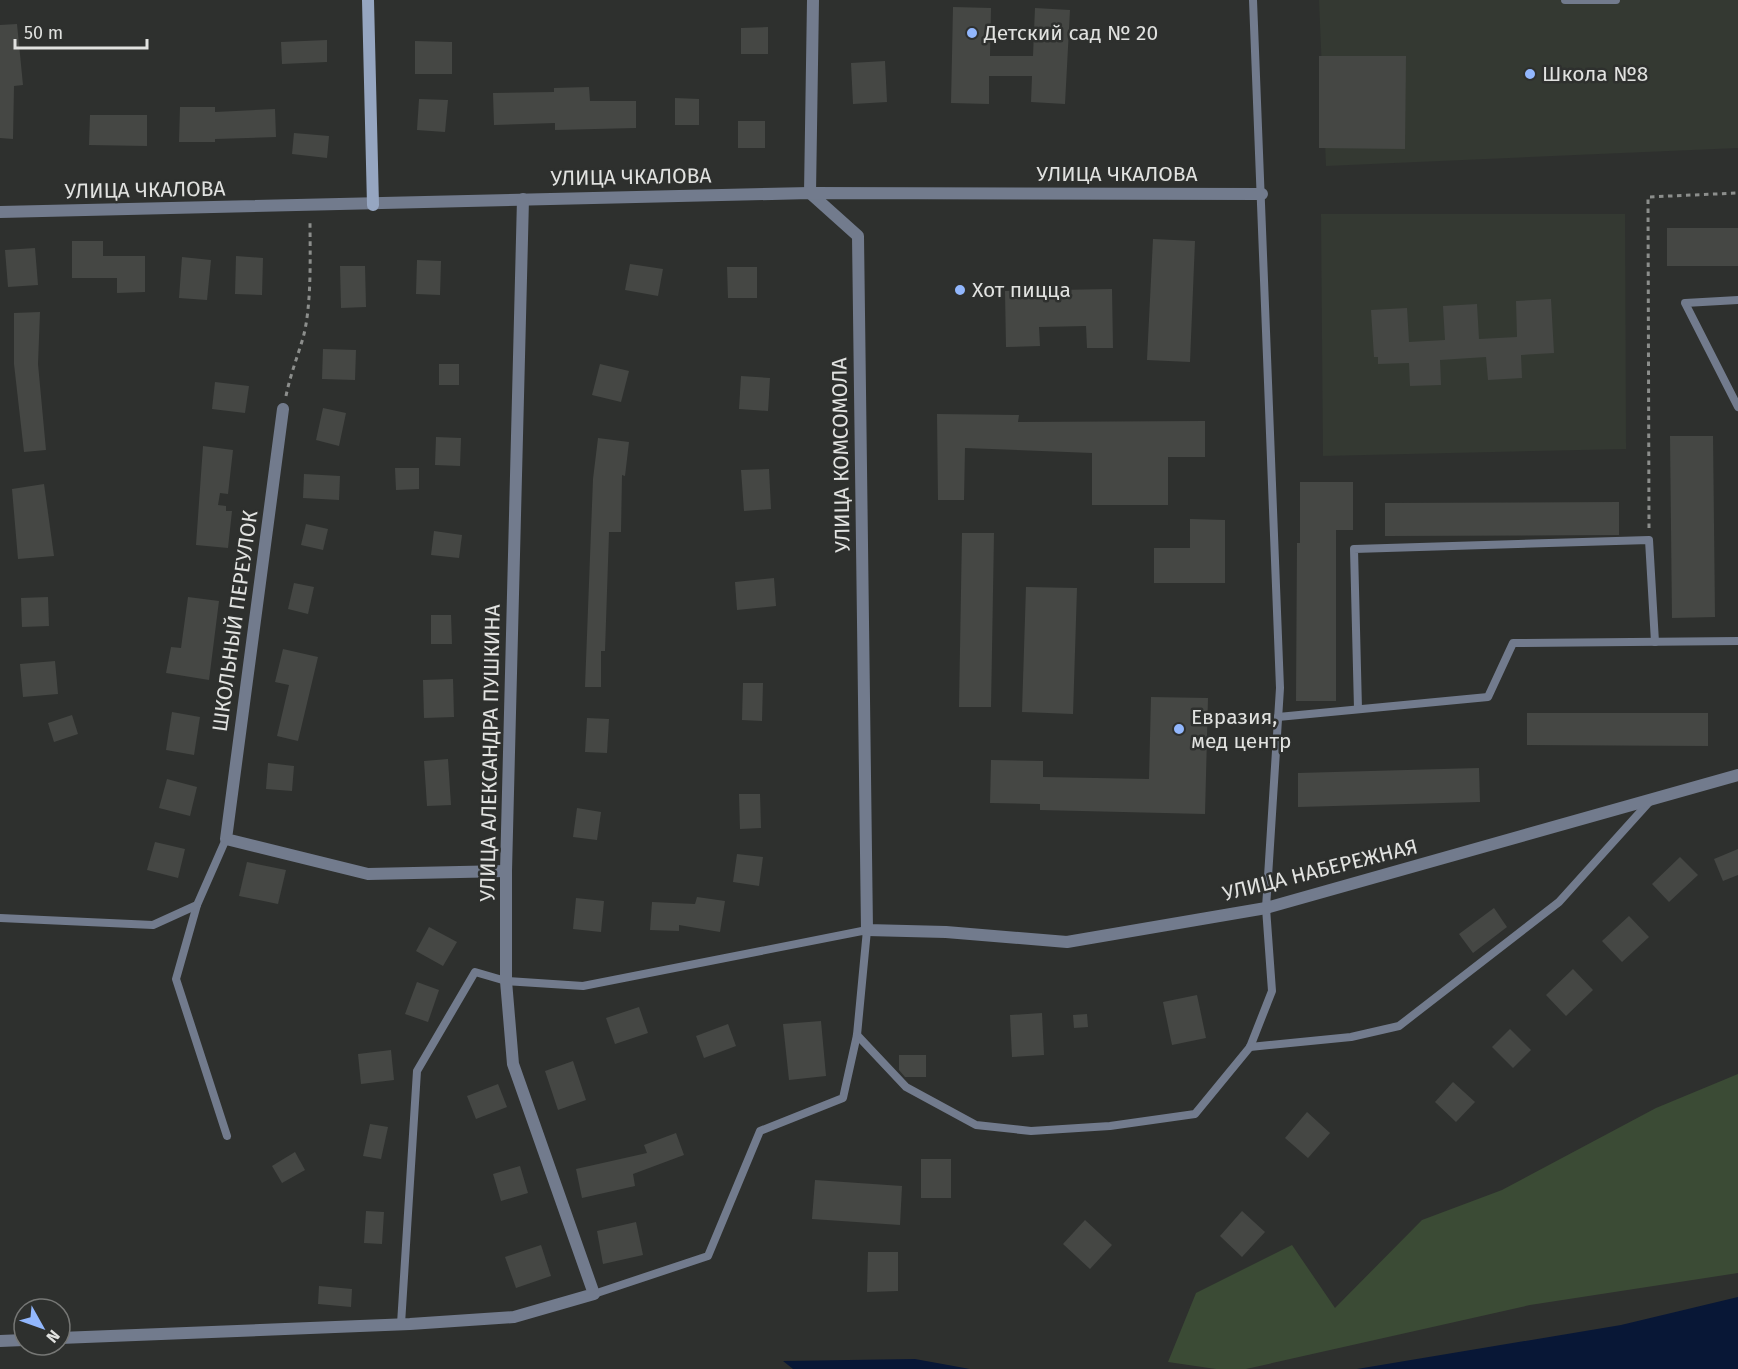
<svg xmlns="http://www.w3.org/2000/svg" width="1738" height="1369" font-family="'Fira Sans',sans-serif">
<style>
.built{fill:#343932}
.green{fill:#3b4b35}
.water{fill:#081736}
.building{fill:#454744}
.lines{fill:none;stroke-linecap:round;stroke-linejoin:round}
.path{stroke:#8c8e8c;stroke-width:3;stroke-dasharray:4.5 4.5;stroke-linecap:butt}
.lane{stroke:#727b8d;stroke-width:8}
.street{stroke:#727b8d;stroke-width:12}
.secondary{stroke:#96a6c1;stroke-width:12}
.poi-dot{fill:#92b7fd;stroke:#2e302e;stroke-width:2}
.labels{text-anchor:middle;stroke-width:5;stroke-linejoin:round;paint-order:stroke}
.poi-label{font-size:21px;fill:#e1e2e0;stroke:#2e302e;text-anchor:start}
.street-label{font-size:21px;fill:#e1e2e0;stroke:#2e302e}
</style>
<rect width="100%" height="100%" fill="#2e302e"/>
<g class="built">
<path d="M1319,0H1738V148L1326,166Z"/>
<path d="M1321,214H1625L1626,449L1323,456Z"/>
</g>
<path class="green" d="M1738,1074V1273L1530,1305L1246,1369H1216L1168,1362L1196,1293L1292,1245L1335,1308L1422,1220L1502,1190L1656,1108Z"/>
<g class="water">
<path d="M1738,1297V1369H1357L1621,1325Z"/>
<path d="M915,1359L970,1369H793L783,1361Z"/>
</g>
<g class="building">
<path d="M953,7L991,8L990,56H1033L1035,8L1070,10L1065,104L1031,102L1032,76H989V104L951,103Z"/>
<path d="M17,24L23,85L14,86L13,139L0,138V25Z"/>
<path d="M768,27V54H741V28Z"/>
<path d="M327,40V62L282,64L281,42Z"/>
<path d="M415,41L452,42V74H415Z"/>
<path d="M1319,56H1406L1405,149L1319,148Z"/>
<path d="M885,61L887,102L853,104L851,63Z"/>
<path d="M589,87L590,101H636V128L555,130V123L494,125L493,93L554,92V88Z"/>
<path d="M675,98L699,99V125H675Z"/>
<path d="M419,99L448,100L445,132L417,130Z"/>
<path d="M180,107H215V112L275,109L276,137L215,139V142H179Z"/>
<path d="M90,115H147V146L89,145Z"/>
<rect x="738" y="121" width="27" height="27"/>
<path d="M294,133L329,136L327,158L292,154Z"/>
<rect x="1667" y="228" width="71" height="38"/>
<path d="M1153,239L1195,241L1190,362L1147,360Z"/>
<path d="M72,241H103V256H145V292L117,293V278H72Z"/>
<path d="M35,248L38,285L8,287L5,250Z"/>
<path d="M236,256L263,258L262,295L235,294Z"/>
<path d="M182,257L211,260L207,300L179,298Z"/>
<path d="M417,260L441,261L440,295L416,294Z"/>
<path d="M630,264L663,269L658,296L625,290Z"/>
<path d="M340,266H365L366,307L341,308Z"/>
<path d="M727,267H757V298H728Z"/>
<path d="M1112,289L1113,348H1087L1086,326L1039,327L1040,346L1006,347L1005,291Z"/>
<path d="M1551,299L1554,353L1521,355L1522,378L1488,380L1486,357L1440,360L1441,385L1410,386L1409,363L1378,364V357H1374L1371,310L1407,308L1409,342L1445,340L1443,306L1477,304L1479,339L1517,337L1516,301Z"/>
<path d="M40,312L38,364L46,450L24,452L14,364V313Z"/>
<path d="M323,349L356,350L355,380L322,379Z"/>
<rect x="439" y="364" width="20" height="21"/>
<path d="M600,364L629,371L621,402L592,395Z"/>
<path d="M741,376L770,378L768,411L739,409Z"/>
<path d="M215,382L249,386L245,413L212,409Z"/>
<path d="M323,408L346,413L339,446L316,440Z"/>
<path d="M937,414L1019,415L1018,422L1205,421V457H1168V505H1092V453L965,448L964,500H938Z"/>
<path d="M1670,436H1713L1715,617L1672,618Z"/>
<path d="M436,437L461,438L460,466L435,465Z"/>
<path d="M598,438L629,442L625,476L622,475L621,532H609L605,651H601V687H585L593,479Z"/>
<path d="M203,446L233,450L228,494L220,493L218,505L226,506V511H232L228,548L196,545Z"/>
<path d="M395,468H419V489L396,490Z"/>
<path d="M769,469L771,509L744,511L741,470Z"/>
<path d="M304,474L340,476L339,500L303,498Z"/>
<path d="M1300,482H1353V530H1336V701H1296L1297,543H1300Z"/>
<path d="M44,484L54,556L18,559L12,489Z"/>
<path d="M1619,502V535L1385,536V503Z"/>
<path d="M1190,519L1225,520V583H1154V548H1190Z"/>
<path d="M306,524L328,529L323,550L301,545Z"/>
<path d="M434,531L462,535L459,558L431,555Z"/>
<path d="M962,533H994L991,707H959Z"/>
<path d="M774,578L776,606L737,610L735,582Z"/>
<path d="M294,583L314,587L308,614L288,609Z"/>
<path d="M1026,587L1077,588L1073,714L1022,712Z"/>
<path d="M48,597L49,626L22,627L21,598Z"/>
<path d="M188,597L219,601L209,680L166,673L171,647L181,648Z"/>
<path d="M431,615H451L452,644H431Z"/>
<path d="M283,649L318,657L298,741L277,736L289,685L275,682Z"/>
<path d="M55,661L58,694L23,697L20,664Z"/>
<path d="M453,679L454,717L424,718L423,680Z"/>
<path d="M743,683H763L762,721L742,720Z"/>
<path d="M1151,697L1208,698L1205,814L1040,810V804L990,803L991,760L1043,761V777L1149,779Z"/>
<path d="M172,712L200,717L194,755L166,750Z"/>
<path d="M1527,713H1708V746L1527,745Z"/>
<path d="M72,715L78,734L54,742L48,723Z"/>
<path d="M587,718L609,719L607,753L585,752Z"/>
<path d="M448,759L451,805L427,806L424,761Z"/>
<path d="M268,763L294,766L292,791L266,789Z"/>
<path d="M1479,768L1480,802L1298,807V773Z"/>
<path d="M167,779L197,787L190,816L159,808Z"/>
<path d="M739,794H760L761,828L740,829Z"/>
<path d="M577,808L601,812L597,840L573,837Z"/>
<path d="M155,842L185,849L178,878L147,870Z"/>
<path d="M1738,849V875L1723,881L1714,859Z"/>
<path d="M737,854L763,857L759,886L733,882Z"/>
<path d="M1680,857L1698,875L1669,902L1652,884Z"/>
<path d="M247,862L286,870L278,904L239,896Z"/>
<path d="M697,897L725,901L720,932L679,925V931L650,930L652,902L695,904Z"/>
<path d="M576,898L604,901L601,932L573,929Z"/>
<path d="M1494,908L1507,927L1473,953L1459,934Z"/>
<path d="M1629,916L1649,937L1622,962L1602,941Z"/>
<path d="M429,927L457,942L443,966L416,951Z"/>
<path d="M1573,969L1593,990L1566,1016L1546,995Z"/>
<path d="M417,982L439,990L428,1022L405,1014Z"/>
<path d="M1197,995L1206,1038L1172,1045L1163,1002Z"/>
<path d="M639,1007L648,1033L615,1044L606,1018Z"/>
<path d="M1042,1013L1044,1055L1012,1057L1010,1015Z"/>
<path d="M1087,1014L1088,1027L1074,1028L1073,1015Z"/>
<path d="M821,1021L826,1076L789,1080L783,1024Z"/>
<path d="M728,1024L736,1046L704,1058L696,1036Z"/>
<path d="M1510,1029L1531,1050L1513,1068L1492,1047Z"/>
<path d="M391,1050L394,1080L361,1084L358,1054Z"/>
<path d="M899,1055H926V1077H905L899,1070Z"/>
<path d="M573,1061L586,1100L558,1110L545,1071Z"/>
<path d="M1453,1082L1475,1102L1456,1122L1435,1102Z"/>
<path d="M498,1084L507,1107L476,1119L467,1096Z"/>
<path d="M1307,1112L1330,1133L1308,1158L1285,1138Z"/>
<path d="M370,1124L388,1127L381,1159L363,1156Z"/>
<path d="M676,1133L684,1155L633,1174L635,1186L582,1198L576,1169L647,1153L644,1145Z"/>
<path d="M295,1152L305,1170L282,1183L272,1166Z"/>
<rect x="921" y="1159" width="30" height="39"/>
<path d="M520,1166L528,1193L501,1201L493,1174Z"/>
<path d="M815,1180L902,1186L900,1225L812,1219Z"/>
<path d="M366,1211L384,1212L382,1244L364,1243Z"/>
<path d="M1242,1211L1265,1232L1242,1257L1220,1236Z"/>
<path d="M1085,1220L1112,1245L1090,1269L1063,1244Z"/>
<path d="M636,1222L643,1255L603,1264L597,1231Z"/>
<path d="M541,1245L551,1276L516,1288L505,1257Z"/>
<path d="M868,1252H898V1291L867,1292Z"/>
<path d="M319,1286L352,1289L351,1307L318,1304Z"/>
</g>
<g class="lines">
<g class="path">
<path d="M286,396C290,376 297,358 303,338C312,305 310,254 310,220"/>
<path d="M1649,528L1648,197L1738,193"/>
</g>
<g class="lane">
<path d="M1565,0H1616"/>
<path d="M1738,300L1685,303L1738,407"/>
<path d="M1358,709L1354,549L1649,540L1655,642"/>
<path d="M1278,717L1488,697L1513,643L1738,641"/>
<path d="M197,905L176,979L227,1136"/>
<path d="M0,918L153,925L197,905L226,839"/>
<path d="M857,1035L906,1087L976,1125L1031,1131L1110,1126L1195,1114L1250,1047L1272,991L1266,908L1280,688L1253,0"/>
<path d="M1250,1047L1351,1037L1399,1026L1559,902L1651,800"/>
<path d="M401,1324L417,1071L475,972L506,981L583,986L867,930L857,1035L843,1098L760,1131L708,1256L594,1294"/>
</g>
<g class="street">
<path d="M813,0L810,193L858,236L867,930L946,932L1067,942L1266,908L1738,775"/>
<path d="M0,212L810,193L1262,194"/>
<path d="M283,409L226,839L368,874L506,871"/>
<path d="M60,1338L410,1324L514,1317L594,1294L513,1064L506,981V871L523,199"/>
<path d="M0,1341L24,1340"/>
</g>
<path class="secondary" d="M368,0L373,205"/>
</g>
<g class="poi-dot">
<circle cx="972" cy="33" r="6"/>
<circle cx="1530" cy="74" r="6"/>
<circle cx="960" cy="290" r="6"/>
<circle cx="1179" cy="729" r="6"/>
</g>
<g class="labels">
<g class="poi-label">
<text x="984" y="40">Детский сад № 20</text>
<text x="1542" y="81">Школа №8</text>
<text x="972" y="297">Хот пицца</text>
<text x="1191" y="724">Евразия,<tspan x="1191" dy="24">мед центр</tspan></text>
</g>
<g class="street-label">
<text x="1117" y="181">УЛИЦА ЧКАЛОВА</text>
<text transform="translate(631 177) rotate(-1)" y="7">УЛИЦА ЧКАЛОВА</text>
<text transform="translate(145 190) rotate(-1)" y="7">УЛИЦА ЧКАЛОВА</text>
<text transform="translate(841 455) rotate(-91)" y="7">УЛИЦА КОМСОМОЛА</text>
<text transform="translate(235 621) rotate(-82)" y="7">ШКОЛЬНЫЙ ПЕРЕУЛОК</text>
<text transform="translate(490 753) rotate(-89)" y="7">УЛИЦА АЛЕКСАНДРА ПУШКИНА</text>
<text transform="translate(1320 870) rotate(-14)" y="7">УЛИЦА НАБЕРЕЖНАЯ</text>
</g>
</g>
<g transform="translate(42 1327) rotate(130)"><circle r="28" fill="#2e302e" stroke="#767775" stroke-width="1.5"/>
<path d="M0-4.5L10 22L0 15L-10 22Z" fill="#92b7fd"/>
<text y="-9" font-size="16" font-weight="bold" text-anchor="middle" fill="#e1e2e0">N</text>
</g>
<path d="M15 39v9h132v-9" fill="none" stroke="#e1e2e0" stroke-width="3"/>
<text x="24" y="39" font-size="18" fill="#e1e2e0" stroke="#2e302e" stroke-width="4.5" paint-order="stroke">50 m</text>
</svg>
